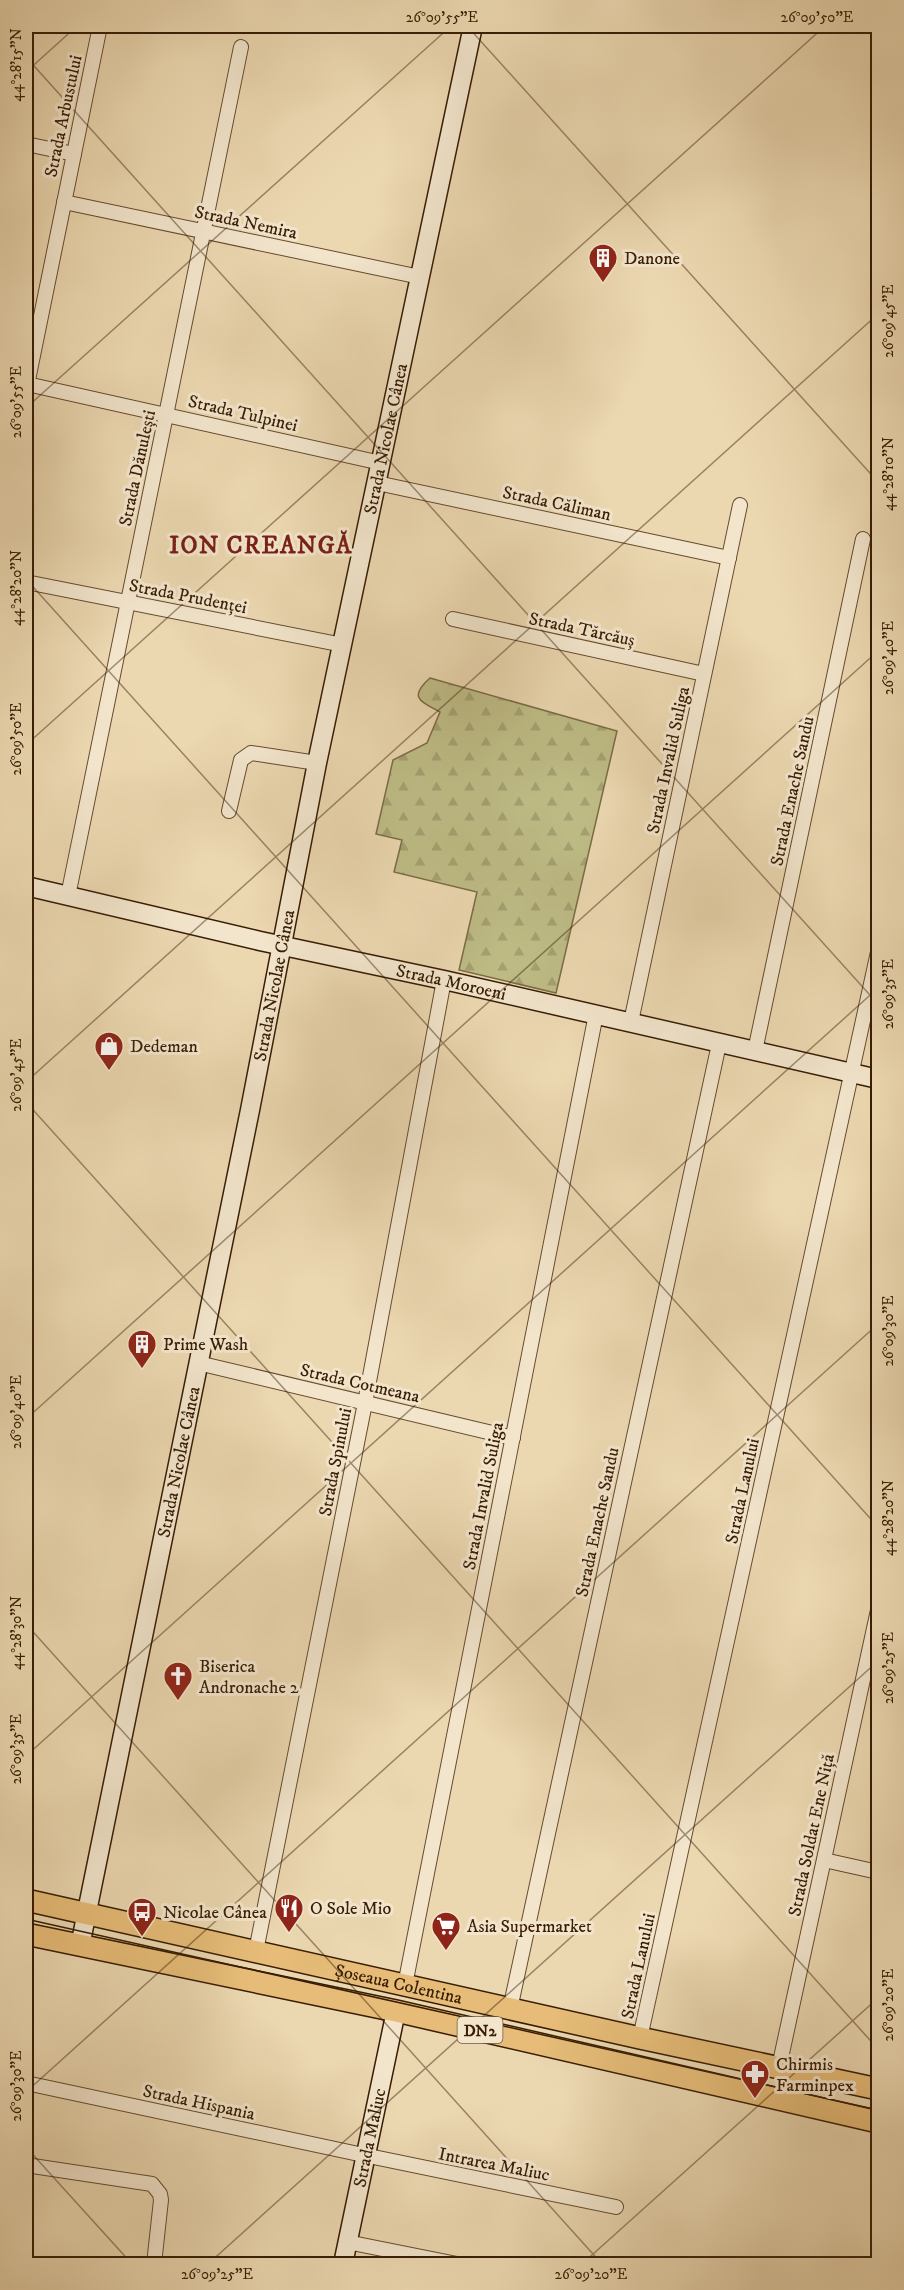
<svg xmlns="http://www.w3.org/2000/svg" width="904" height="2290" font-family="'IM FELL DW Pica',serif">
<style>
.forest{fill:url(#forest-firs);stroke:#7b6c45;stroke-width:1.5}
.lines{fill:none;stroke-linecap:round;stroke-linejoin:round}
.street-casing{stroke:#654c2f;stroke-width:16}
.secondary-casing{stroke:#381d04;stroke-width:21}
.primary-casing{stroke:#381d04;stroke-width:24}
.street{stroke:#f2e5cc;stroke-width:14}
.secondary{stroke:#f2e5cc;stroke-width:18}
.primary{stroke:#e6bc78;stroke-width:21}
.tram{stroke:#381d04;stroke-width:1.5}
.ticks{fill:none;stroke:#381d04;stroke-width:1.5;stroke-opacity:0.45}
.labels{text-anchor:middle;stroke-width:6;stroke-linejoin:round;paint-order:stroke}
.shield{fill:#f2e5cc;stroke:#705940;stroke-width:1.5}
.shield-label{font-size:16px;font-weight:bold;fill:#381d04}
.street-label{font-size:18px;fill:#381d04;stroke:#f2e5cc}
.poi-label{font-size:18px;fill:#381d04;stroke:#f2e5cc;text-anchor:start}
.district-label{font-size:24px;font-weight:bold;letter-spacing:1.5px;fill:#7a1f14;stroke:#f2e5cc}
.neatline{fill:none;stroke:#381d04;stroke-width:2}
.ticks-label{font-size:15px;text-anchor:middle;fill:#381d04}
</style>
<defs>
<pattern id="forest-firs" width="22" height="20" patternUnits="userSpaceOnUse" patternTransform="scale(1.5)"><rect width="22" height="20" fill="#bebc86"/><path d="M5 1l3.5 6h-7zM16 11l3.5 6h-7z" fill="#a4a172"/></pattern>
</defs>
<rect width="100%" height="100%" fill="#ebd7b0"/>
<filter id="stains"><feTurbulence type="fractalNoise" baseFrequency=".00333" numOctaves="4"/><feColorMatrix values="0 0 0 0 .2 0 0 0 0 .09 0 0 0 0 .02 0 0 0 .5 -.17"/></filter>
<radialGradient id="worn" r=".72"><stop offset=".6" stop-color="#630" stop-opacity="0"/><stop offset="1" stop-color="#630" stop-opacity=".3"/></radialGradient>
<path class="forest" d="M430,678L617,731L556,993L459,970L477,892L394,872L402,840L376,834L393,760L427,743L440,712C422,702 407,698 430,678Z"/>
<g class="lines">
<g class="street-casing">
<g id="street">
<path d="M26,144L74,154"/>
<path d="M64,202L420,277"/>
<path d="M27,384L381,463"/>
<path d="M26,390L100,26"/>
<path d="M377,483L729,558"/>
<path d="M26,582L343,645"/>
<path d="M453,619L704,674"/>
<path d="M229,811L241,760L251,753L317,763"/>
<path d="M68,896L241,47"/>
<path d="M631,1022L740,505"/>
<path d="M755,1051L863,539"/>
<path d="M198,1363L513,1438"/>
<path d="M824,1860L878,1872"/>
<path d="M256,1951L365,1403L444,980"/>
<path d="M405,1985L596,1014"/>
<path d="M510,2009L719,1044"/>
<path d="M640,2038L878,952"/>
<path d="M779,2067L878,1610"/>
<path d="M26,2083L354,2153L616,2207"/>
<path d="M26,2165L152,2184L160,2194L161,2200L154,2264"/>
<path d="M347,2242L457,2264"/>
</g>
</g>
<g class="secondary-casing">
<g id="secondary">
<path id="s1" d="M26,886L260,941L444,980L878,1079"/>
<path id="s2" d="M80,1946L250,1110L317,763L473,26"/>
<path id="s3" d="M343,2264L396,2011"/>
</g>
</g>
<g class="primary-casing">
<g id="primary">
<path id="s4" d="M26,1900L640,2038L878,2089"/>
<path d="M26,1934L396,2011L878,2122"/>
</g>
</g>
<use href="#street" class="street"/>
<use href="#secondary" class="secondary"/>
<use href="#primary" class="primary"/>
<path class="tram" d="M26,1919L878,2110"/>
</g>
<path class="ticks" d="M467,26L878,482M26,57L878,1004M26,72L77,26M26,408L451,26M26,579L878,1527M26,745L825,26M26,1082L878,314M26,1102L878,2049M26,1419L878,651M26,1624L602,2264M26,1756L878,988M26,2092L878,1324M26,2147L132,2264M208,2264L878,1661M582,2264L878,1998"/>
<defs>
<g id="building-pin" transform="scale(1.5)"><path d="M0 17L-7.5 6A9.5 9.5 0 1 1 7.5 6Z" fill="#8f2418" stroke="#f2e5cc"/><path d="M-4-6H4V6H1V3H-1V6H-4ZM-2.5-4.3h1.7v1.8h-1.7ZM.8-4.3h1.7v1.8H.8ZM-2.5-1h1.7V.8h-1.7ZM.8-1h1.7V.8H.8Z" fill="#fff"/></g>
<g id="shop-pin" transform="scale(1.5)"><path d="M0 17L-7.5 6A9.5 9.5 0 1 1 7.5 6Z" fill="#8f2418" stroke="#f2e5cc"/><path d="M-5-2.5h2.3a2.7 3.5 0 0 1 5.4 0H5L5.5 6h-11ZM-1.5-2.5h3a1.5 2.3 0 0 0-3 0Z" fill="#fff"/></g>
<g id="church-pin" transform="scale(1.5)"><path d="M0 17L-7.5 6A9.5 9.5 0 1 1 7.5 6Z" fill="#8f2418" stroke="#f2e5cc"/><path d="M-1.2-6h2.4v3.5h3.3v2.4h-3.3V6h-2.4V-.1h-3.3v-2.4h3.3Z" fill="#fff"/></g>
<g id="restaurant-pin" transform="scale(1.5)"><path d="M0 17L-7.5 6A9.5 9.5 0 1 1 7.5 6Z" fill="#8f2418" stroke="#f2e5cc"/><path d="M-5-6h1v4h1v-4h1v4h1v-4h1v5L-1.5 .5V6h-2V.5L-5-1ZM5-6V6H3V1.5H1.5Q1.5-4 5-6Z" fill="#fff"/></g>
<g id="bus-pin" transform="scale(1.5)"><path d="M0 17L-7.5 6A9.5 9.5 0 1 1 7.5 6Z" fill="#8f2418" stroke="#f2e5cc"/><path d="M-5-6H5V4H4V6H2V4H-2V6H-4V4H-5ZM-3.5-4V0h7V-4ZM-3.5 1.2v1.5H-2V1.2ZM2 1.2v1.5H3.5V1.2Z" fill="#fff"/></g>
<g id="supermarket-pin" transform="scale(1.5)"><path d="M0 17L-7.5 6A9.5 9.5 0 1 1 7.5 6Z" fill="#8f2418" stroke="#f2e5cc"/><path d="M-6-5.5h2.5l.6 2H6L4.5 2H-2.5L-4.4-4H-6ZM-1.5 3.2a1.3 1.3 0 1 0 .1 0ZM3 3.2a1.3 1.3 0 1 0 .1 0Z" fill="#fff"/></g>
<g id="pharmacy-pin" transform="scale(1.5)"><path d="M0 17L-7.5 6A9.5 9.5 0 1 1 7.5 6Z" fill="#8f2418" stroke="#f2e5cc"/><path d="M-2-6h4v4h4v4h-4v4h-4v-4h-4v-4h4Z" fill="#fff"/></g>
</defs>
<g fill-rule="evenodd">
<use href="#building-pin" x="603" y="258"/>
<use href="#shop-pin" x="109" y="1046"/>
<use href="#building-pin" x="142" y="1344"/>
<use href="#church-pin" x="178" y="1676"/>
<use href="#restaurant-pin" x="289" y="1908"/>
<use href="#bus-pin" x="142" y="1912"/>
<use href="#supermarket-pin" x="446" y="1926"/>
<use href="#pharmacy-pin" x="755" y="2074"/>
</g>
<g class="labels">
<rect class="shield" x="457.5" y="2017" width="45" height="26" rx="4.5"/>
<g class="shield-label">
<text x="480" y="2036">DN2</text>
</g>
<g class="street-label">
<text transform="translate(63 116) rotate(-78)" y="6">Strada Arbustului</text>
<text transform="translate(246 222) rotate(12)" y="6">Strada Nemira</text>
<text transform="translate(243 413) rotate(13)" y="6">Strada Tulpinei</text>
<text dy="6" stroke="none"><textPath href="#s2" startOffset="1538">Strada Nicolae Cânea</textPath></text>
<text transform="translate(137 468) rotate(-78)" y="6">Strada Dănulești</text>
<text transform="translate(557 503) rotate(12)" y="6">Strada Căliman</text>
<text transform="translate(188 596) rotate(11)" y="6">Strada Prudenței</text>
<text transform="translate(582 629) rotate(12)" y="6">Strada Tărcăuș</text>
<text transform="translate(668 760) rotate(-78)" y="6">Strada Invalid Suliga</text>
<text transform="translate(792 791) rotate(-78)" y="6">Strada Enache Sandu</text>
<text dy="6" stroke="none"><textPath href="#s1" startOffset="436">Strada Moroeni</textPath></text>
<text dy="6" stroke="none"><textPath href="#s2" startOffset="980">Strada Nicolae Cânea</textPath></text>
<text transform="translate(360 1383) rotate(13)" y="6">Strada Cotmeana</text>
<text dy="6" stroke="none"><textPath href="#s2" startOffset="494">Strada Nicolae Cânea</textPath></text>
<text transform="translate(335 1462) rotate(-79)" y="6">Strada Spinului</text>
<text transform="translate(742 1491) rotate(-78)" y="6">Strada Lanului</text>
<text transform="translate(483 1496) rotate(-79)" y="6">Strada Invalid Suliga</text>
<text transform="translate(597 1522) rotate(-78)" y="6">Strada Enache Sandu</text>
<text transform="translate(811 1835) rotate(-78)" y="6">Strada Soldat Ene Niță</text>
<text transform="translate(638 1966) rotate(-78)" y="6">Strada Lanului</text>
<text dy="6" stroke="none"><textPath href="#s4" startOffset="382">Șoseaua Colentina</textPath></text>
<text transform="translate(199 2102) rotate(12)" y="6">Strada Hispania</text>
<text dy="6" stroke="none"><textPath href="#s3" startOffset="129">Strada Maliuc</textPath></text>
<text transform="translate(494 2164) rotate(11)" y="6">Intrarea Maliuc</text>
</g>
<g class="poi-label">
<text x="624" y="264">Danone</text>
<text x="130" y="1052">Dedeman</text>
<text x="163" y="1350">Prime Wash</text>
<text x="199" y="1672">Biserica<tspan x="199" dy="21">Andronache 2</tspan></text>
<text x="310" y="1914">O Sole Mio</text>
<text x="163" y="1918">Nicolae Cânea</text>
<text x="467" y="1932">Asia Supermarket</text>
<text x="776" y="2070">Chirmis<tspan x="776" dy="21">Farminpex</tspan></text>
</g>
<g class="district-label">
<text x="261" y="553">ION CREANGĂ</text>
</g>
</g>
<rect width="904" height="2290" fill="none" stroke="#ebd7b0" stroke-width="66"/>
<rect x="33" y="33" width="838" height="2224" class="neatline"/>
<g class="ticks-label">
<text x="442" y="22">26°09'55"E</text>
<text x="817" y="22">26°09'50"E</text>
<text transform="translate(16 65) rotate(-90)" y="5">44°28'15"N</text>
<text transform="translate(888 321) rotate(-90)" y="5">26°09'45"E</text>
<text transform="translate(16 402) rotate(-90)" y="5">26°09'55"E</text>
<text transform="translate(888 474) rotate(-90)" y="5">44°28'10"N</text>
<text transform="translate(16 588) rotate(-90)" y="5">44°28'20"N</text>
<text transform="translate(888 658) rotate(-90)" y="5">26°09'40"E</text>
<text transform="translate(16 739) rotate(-90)" y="5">26°09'50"E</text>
<text transform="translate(888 994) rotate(-90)" y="5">26°09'35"E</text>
<text transform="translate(16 1075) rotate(-90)" y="5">26°09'45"E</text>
<text transform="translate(888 1331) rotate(-90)" y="5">26°09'30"E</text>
<text transform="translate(16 1412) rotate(-90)" y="5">26°09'40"E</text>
<text transform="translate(888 1518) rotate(-90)" y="5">44°28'20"N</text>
<text transform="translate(16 1633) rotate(-90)" y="5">44°28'30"N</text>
<text transform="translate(888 1668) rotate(-90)" y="5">26°09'25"E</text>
<text transform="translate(16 1749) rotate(-90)" y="5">26°09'35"E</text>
<text transform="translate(888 2005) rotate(-90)" y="5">26°09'20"E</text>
<text transform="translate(16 2086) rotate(-90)" y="5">26°09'30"E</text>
<text x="217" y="2279">26°09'25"E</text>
<text x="591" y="2279">26°09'20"E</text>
</g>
<rect width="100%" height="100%" filter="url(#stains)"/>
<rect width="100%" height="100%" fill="url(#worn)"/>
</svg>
